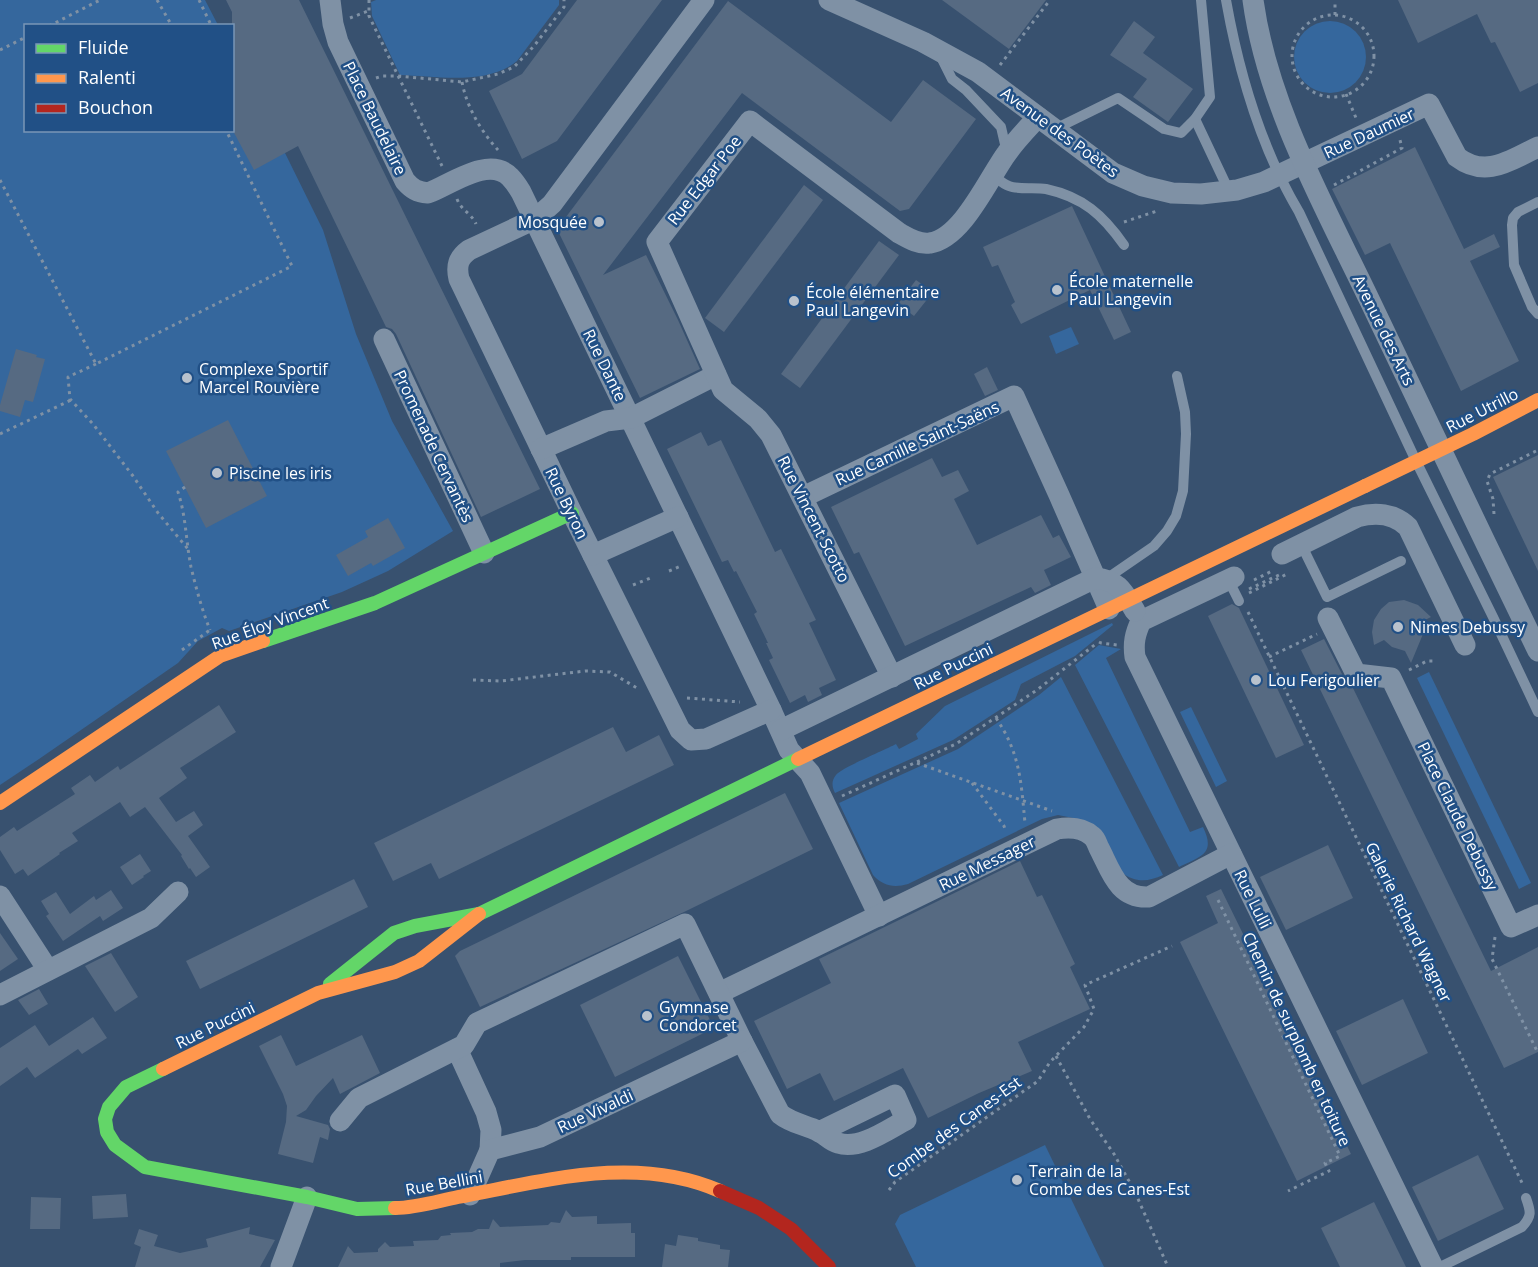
<svg xmlns="http://www.w3.org/2000/svg" width="1538" height="1267" font-family="'Open Sans',sans-serif">
<style>
.green{fill:#35679d}
.building{fill:#566a82}
.lines{fill:none;stroke-linecap:round;stroke-linejoin:round}
.path{stroke:#7f91a5;stroke-width:3;stroke-dasharray:3 4.5;stroke-linecap:butt}
.lane{stroke:#7f91a5;stroke-width:10}
.street{stroke:#7f91a5;stroke-width:21}
.fast{stroke:#63d668;stroke-width:14}
.slow{stroke:#ff974d;stroke-width:14}
.jam{stroke:#b3261e;stroke-width:14}
.path-bridge{stroke:#7f91a5;stroke-width:3;stroke-dasharray:3 4.5;stroke-linecap:butt}
.slow-bridge{stroke:#ff974d;stroke-width:14}
.poi-dot{fill:#b9c2cd;stroke:#215086;stroke-width:2}
.labels{text-anchor:middle;stroke-width:5;stroke-linejoin:round;paint-order:stroke}
.street-label{font-size:16px;fill:#fff;stroke:#215086}
.poi-label{font-size:16px;fill:#fff;stroke:#215086;text-anchor:start}
</style>
<rect width="100%" height="100%" fill="#38516f"/>
<g class="green">
<path d="M0,0H205L218,25L26,26V130H232L233,53L285,153L323,230L356,334L392,421L453,531L388,571L342,592L229,631L222,628L198,641L178,663L39,759L0,785Z"/>
<path d="M376,0H559V5L517,61C487,86 436,76 400,75L372,16L371,2Z"/>
<circle cx="1330" cy="57" r="36"/>
<path d="M1071,327L1079,344L1056,354L1049,336Z"/>
<path d="M1112,623L1113,625L1075,656L1021,684L1015,700L953,740L835,793C832,787 831,781 836,775C841,768 885,750 896,744L899,749L918,739L916,734L945,706Z"/>
<path d="M1099,645L1121,649L1106,658L1190,832L1203,827C1216,854 1201,856 1179,867L1075,665Z"/>
<path d="M1429,672L1531,883L1519,889L1417,678Z"/>
<path d="M1061,677L1163,875C1148,882 1135,883 1121,872L1078,819L1058,815L1042,819L908,884C894,888 883,886 873,875L839,803L958,749L1039,695Z"/>
<path d="M1191,707L1227,781L1216,787L1180,712Z"/>
<path d="M1045,1145L1104,1267H916L895,1224L900,1215Z"/>
</g>
<g class="building">
<path d="M226,0H299L540,489L481,517L396,334L392,329L386,327L298,146L254,170L232,129V12Z"/>
<path d="M577,0H662L557,141L522,159L489,91L522,74Z"/>
<path d="M942,0H1046L1009,49Z"/>
<path d="M1398,0H1538V83L1520,92L1495,42L1491,43L1477,14L1418,43Z"/>
<path d="M728,1L891,122L923,80L976,119L909,209L900,211L742,93L603,275L646,255L678,320L700,369L640,398L557,229Z"/>
<path d="M1134,21L1155,37L1143,53L1193,89L1168,122L1133,97L1147,79L1110,55Z"/>
<path d="M1415,147L1464,249L1494,234L1500,247L1470,261L1519,361L1461,391L1390,243L1365,255L1332,189Z"/>
<path d="M804,185L823,200L724,332L705,318Z"/>
<path d="M1072,206L1131,332L1114,340L1090,290L1021,324L1011,305L1015,302L998,265L992,267L983,247Z"/>
<path d="M879,241L899,255L800,388L781,374Z"/>
<path d="M916,280L933,292L914,316L898,304Z"/>
<path d="M16,349L37,355L36,357L45,359L33,402L25,400L20,417L0,411V405Z"/>
<path d="M987,367L998,390L985,396L974,374Z"/>
<path d="M228,420L267,496L206,528L166,451Z"/>
<path d="M701,432L708,446L721,440L775,552L781,549L816,620L809,623L836,680L819,688L822,695L808,702L805,695L790,703L769,660L773,658L766,643H768L754,614L757,612L736,571L734,572L728,560L722,562L667,449Z"/>
<path d="M1538,455V571L1493,477Z"/>
<path d="M932,458L942,477L958,470L969,491L954,499L977,545L1041,515L1053,538L1059,535L1071,557L1044,570L1051,585L1035,593L1031,587L905,646L859,552L854,554L831,507Z"/>
<path d="M388,518L405,548L373,566L371,563L348,576L336,555L368,537L365,531Z"/>
<path d="M1404,600L1418,605L1431,617L1423,621V634L1411,663L1405,651L1392,647L1384,640L1374,645L1372,632L1374,620L1381,609L1389,602Z"/>
<path d="M1232,604L1239,608L1304,745L1276,758L1208,616Z"/>
<path d="M1324,639L1345,680L1352,686L1491,971L1538,947V1052L1504,1068L1301,650Z"/>
<path d="M219,705L236,732L180,768L187,778L159,798L176,822L194,811L203,825L188,836L210,867L196,877L190,868L189,869L181,856L182,855L145,807L130,817L120,802L72,833L78,841L59,853L60,854L28,876L23,869L15,874L0,850V837L14,827L17,831L75,794L71,788L90,775L95,782L118,766L120,770Z"/>
<path d="M613,727L626,752L659,735L674,765L439,879L431,863L393,881L374,843Z"/>
<path d="M785,793L813,849L684,912L480,1007L455,956L460,951Z"/>
<path d="M1328,845L1353,898L1286,930L1260,877Z"/>
<path d="M140,854L151,871L143,876L144,877L132,885L120,867Z"/>
<path d="M1020,861L1037,897L1042,895L1075,964L1070,967L1090,1009L1018,1042L1032,1071L979,1093L928,1118L903,1068L834,1101L820,1073L787,1089L754,1021L831,983L819,959Z"/>
<path d="M354,879L368,907L200,989L186,961Z"/>
<path d="M1221,889L1351,1154L1297,1181L1180,942L1218,923L1206,896Z"/>
<path d="M111,890L123,908L103,921L100,916L63,941L46,916L49,914L41,901L56,892L70,914L94,896L96,900Z"/>
<path d="M0,933L18,959L0,971Z"/>
<path d="M111,953L138,997L115,1012L85,966Z"/>
<path d="M678,956L714,1028L615,1077L580,1005Z"/>
<path d="M39,989L48,1004L29,1015L18,1000Z"/>
<path d="M1403,999L1428,1053L1362,1085L1336,1031Z"/>
<path d="M93,1017L107,1038L82,1054L78,1049L35,1078L27,1067L0,1086V1048L35,1025L49,1046Z"/>
<path d="M281,1035L296,1066L362,1035L380,1073L340,1094L333,1078L316,1096L306,1110L296,1116L328,1125L330,1129L328,1140L320,1137L313,1163L278,1154L286,1122L287,1106L283,1094L259,1046Z"/>
<path d="M1478,1155L1504,1209L1438,1241L1412,1187Z"/>
<path d="M126,1194L128,1217L93,1219L92,1196Z"/>
<path d="M31,1197L61,1198L60,1229H30Z"/>
<path d="M1374,1202L1406,1267H1340L1321,1228Z"/>
<path d="M566,1210L572,1217L597,1216V1224L631,1223V1233H635V1257H571V1260H525L500,1263V1267H338L348,1246L354,1253L378,1252V1249L385,1242L390,1247L414,1246L413,1241L438,1240L441,1236L451,1235L450,1233L472,1232L478,1229H489L493,1219L500,1227L548,1225L551,1222L560,1223Z"/>
<path d="M250,1227L249,1234L275,1240L260,1267H135L141,1247L134,1244L139,1229L158,1235L154,1246L180,1253L208,1247L206,1239Z"/>
<path d="M678,1235L698,1238V1241L720,1245V1249L730,1250L728,1267H662L665,1244L676,1246Z"/>
</g>
<g class="lines">
<g class="path">
<path d="M157,0L172,26"/>
<path d="M199,0L211,25L209,26"/>
<path d="M369,0V16L442,166"/>
<path d="M1335,15V0"/>
<circle cx="1333" cy="56" r="41"/>
<path d="M350,18L368,11"/>
<path d="M49,26L100,0"/>
<path d="M0,50L26,37"/>
<path d="M1000,65L1050,0"/>
<path d="M376,78L382,76H398L462,82L498,74L514,67L534,46L564,7V0"/>
<path d="M462,82C467,108 481,131 498,150"/>
<path d="M1346,94L1356,118"/>
<path d="M0,180L96,364L292,266L226,130"/>
<path d="M1334,185L1402,148L1400,140"/>
<path d="M457,199C461,210 472,214 476,224"/>
<path d="M1124,222L1157,211"/>
<path d="M96,364L68,377L70,399L93,424L133,476L158,513L188,549"/>
<path d="M0,434L71,400"/>
<path d="M185,487L178,492C186,516 186,542 191,567C196,588 202,610 210,630"/>
<path d="M1494,514L1493,499L1487,481L1490,474L1538,450"/>
<path d="M669,571L681,566"/>
<path d="M1254,580L1272,571"/>
<path d="M633,585L653,577"/>
<path d="M1249,589L1281,574"/>
<path d="M1249,593L1289,573"/>
<path d="M1248,612L1523,1185"/>
<path d="M1099,642L1101,643L1117,645"/>
<path d="M182,650L210,630"/>
<path d="M1269,657L1317,634"/>
<path d="M1409,670L1427,661H1435"/>
<path d="M473,680L501,681L585,671L610,672L637,688"/>
<path d="M687,698L740,702"/>
<path d="M996,718C1020,753 1021,781 1025,823"/>
<path d="M917,763L1052,811"/>
<path d="M972,783L1004,826L1006,832"/>
<path d="M842,796L956,744L1037,690L1097,643"/>
<path d="M1218,900L1340,1156L1325,1163L1329,1171L1288,1191"/>
<path d="M1495,937L1492,959L1538,1053"/>
<path d="M1284,1039L1290,1036L1292,1039L1290,1041"/>
<path d="M1056,1056L1090,1119L1114,1154L1135,1192L1168,1267"/>
<path d="M889,1190L895,1182L1038,1081L1050,1062L1084,1027L1094,1009L1085,985L1172,946"/>
</g>
<g class="lane">
<path d="M1226,0C1239,73 1261,148 1299,212L1416,461L1493,617L1538,712"/>
<path d="M940,55L952,79L966,90L1001,127L1007,153"/>
<path d="M1195,119L1229,191"/>
<path d="M1055,129L1118,98L1164,129L1181,133L1195,119L1210,97L1201,0"/>
<path d="M993,175C998,179 1003,184 1009,186C1018,190 1035,187 1046,189C1083,197 1103,215 1124,245"/>
<path d="M1538,202L1518,212L1513,218L1512,225L1514,265L1532,307L1538,314"/>
<path d="M1301,544L1327,597L1401,561"/>
<path d="M1106,579L1154,546L1167,531L1176,516L1183,491L1186,434L1185,412L1177,376"/>
<path d="M1228,579L1239,601"/>
<path d="M1440,1267L1522,1227C1532,1216 1531,1212 1526,1198"/>
</g>
<g class="street">
<path d="M330,0L333,24L338,42L405,181C412,189 417,192 428,193C450,185 489,155 510,177C514,181 518,187 521,192L771,710L789,750L810,773L879,916"/>
<path d="M704,0L552,204L535,219L469,250C458,258 456,266 459,279L572,513L680,730L691,740L706,739L771,710"/>
<path d="M829,0L923,42L978,72L1113,173L1143,186L1172,193L1201,194L1237,190L1264,182L1429,104L1457,157C1486,179 1510,160 1538,147"/>
<path d="M1253,0C1267,104 1324,205 1369,299C1425,417 1481,534 1538,651"/>
<path d="M384,339L484,553"/>
<path d="M541,449L606,421L631,418L716,375"/>
<path d="M803,497L1014,396L1059,495L1109,609"/>
<path d="M1282,554L1357,517C1375,512 1394,513 1408,527L1465,645"/>
<path d="M593,555L678,517"/>
<path d="M1234,577L1141,621C1135,634 1133,643 1135,657L1433,1267"/>
<path d="M1328,618L1356,674L1391,678L1511,927L1538,915"/>
<path d="M892,677L771,435L758,419L723,390L657,242L750,121L899,233C908,238 919,245 930,243C963,238 989,177 1007,153C1016,140 1027,129 1038,117"/>
<path d="M781,730L1095,578C1119,580 1124,593 1135,611"/>
<path d="M0,896L48,970"/>
<path d="M719,993L1057,829C1069,827 1082,827 1092,836C1096,839 1097,844 1099,848C1111,871 1118,899 1149,897L1231,854"/>
<path d="M0,995L151,918L178,892"/>
<path d="M457,1049L486,1112L491,1130L490,1150"/>
<path d="M340,1121L359,1098L464,1045L477,1023L685,924L742,1041L780,1114C791,1123 805,1125 818,1131C825,1134 830,1141 838,1143C860,1150 887,1130 906,1120L895,1095L819,1132"/>
<path d="M470,1195L490,1150L540,1137L742,1041"/>
<path d="M281,1267L307,1197"/>
</g>
<g class="fast">
<path d="M263,641L375,603L572,513"/>
<path d="M330,984L394,933L415,926L479,914L798,759"/>
<path d="M163,1069L126,1087L109,1107L105,1119L107,1132L115,1145L145,1167L307,1197L357,1209L395,1208"/>
</g>
<g class="slow">
<path d="M1365,486L1473,434L1538,400"/>
<path d="M798,759L993,665"/>
<path d="M0,803L220,656L263,641"/>
<path d="M163,1069L318,993L395,972L419,961L479,914"/>
<path d="M395,1208C416,1208 438,1201 458,1197C544,1181 636,1154 720,1191"/>
</g>
<path class="jam" d="M720,1191L759,1208L791,1229L829,1267"/>
<path class="path-bridge" d="M1235,600L1239,598"/>
<path class="slow-bridge" d="M993,665L1365,486"/>
</g>
<g class="poi-dot">
<circle cx="599" cy="222" r="6"/>
<circle cx="1057" cy="290" r="6"/>
<circle cx="794" cy="301" r="6"/>
<circle cx="187" cy="378" r="6"/>
<circle cx="217" cy="473" r="6"/>
<circle cx="1398" cy="627" r="6"/>
<circle cx="1256" cy="680" r="6"/>
<circle cx="647" cy="1016" r="6"/>
<circle cx="1017" cy="1180" r="6"/>
</g>
<g class="labels">
<g class="street-label">
<text transform="translate(375 118) rotate(64)" y="6">Place Baudelaire</text>
<text transform="translate(1060 132) rotate(36)" y="6">Avenue des Poètes</text>
<text transform="translate(1369 133) rotate(-25)" y="6">Rue Daumier</text>
<text transform="translate(704 180) rotate(-52)" y="6">Rue Edgar Poe</text>
<text transform="translate(1384 330) rotate(64)" y="6">Avenue des Arts</text>
<text transform="translate(605 365) rotate(64)" y="6">Rue Dante</text>
<text transform="translate(1482 410) rotate(-27)" y="6">Rue Utrillo</text>
<text transform="translate(917 443) rotate(-25)" y="6">Rue Camille Saint-Saëns</text>
<text transform="translate(434 446) rotate(65)" y="6">Promenade Cervantès</text>
<text transform="translate(567 503) rotate(64)" y="6">Rue Byron</text>
<text transform="translate(814 519) rotate(63)" y="6">Rue Vincent Scotto</text>
<text transform="translate(270 623) rotate(-20)" y="6">Rue Éloy Vincent</text>
<text transform="translate(953 666) rotate(-26)" y="6">Rue Puccini</text>
<text transform="translate(1458 816) rotate(64)" y="6">Place Claude Debussy</text>
<text transform="translate(987 863) rotate(-26)" y="6">Rue Messager</text>
<text transform="translate(1253 899) rotate(64)" y="6">Rue Lulli</text>
<text transform="translate(1409 922) rotate(64)" y="6">Galerie Richard Wagner</text>
<text transform="translate(215 1025) rotate(-26)" y="6">Rue Puccini</text>
<text transform="translate(1297 1039) rotate(65)" y="6">Chemin de surplomb en toiture</text>
<text transform="translate(595 1111) rotate(-25)" y="6">Rue Vivaldi</text>
<text transform="translate(954 1127) rotate(-36)" y="6">Combe des Canes-Est</text>
<text transform="translate(444 1183) rotate(-10)" y="6">Rue Bellini</text>
</g>
<g class="poi-label">
<text x="587" y="228" text-anchor="end">Mosquée</text>
<text x="1069" y="287">École maternelle<tspan x="1069" dy="18">Paul Langevin</tspan></text>
<text x="806" y="298">École élémentaire<tspan x="806" dy="18">Paul Langevin</tspan></text>
<text x="199" y="375">Complexe Sportif<tspan x="199" dy="18">Marcel Rouvière</tspan></text>
<text x="229" y="479">Piscine les iris</text>
<text x="1410" y="633">Nimes Debussy</text>
<text x="1268" y="686">Lou Ferigoulier</text>
<text x="659" y="1013">Gymnase<tspan x="659" dy="18">Condorcet</tspan></text>
<text x="1029" y="1177">Terrain de la<tspan x="1029" dy="18">Combe des Canes-Est</tspan></text>
</g>
</g>
<rect x="24" y="24" width="210" height="108" fill="#215086" stroke="#7a96b6" stroke-width="1.5"/>
<rect x="36" y="44" width="30" height="9" fill="#63d668" stroke="#7a96b6" stroke-width="1.5"/>
<text x="78" y="54" font-size="18" fill="#ffffff">Fluide</text>
<rect x="36" y="74" width="30" height="9" fill="#ff974d" stroke="#7a96b6" stroke-width="1.5"/>
<text x="78" y="84" font-size="18" fill="#ffffff">Ralenti</text>
<rect x="36" y="104" width="30" height="9" fill="#b3261e" stroke="#7a96b6" stroke-width="1.5"/>
<text x="78" y="114" font-size="18" fill="#ffffff">Bouchon</text>
</svg>
